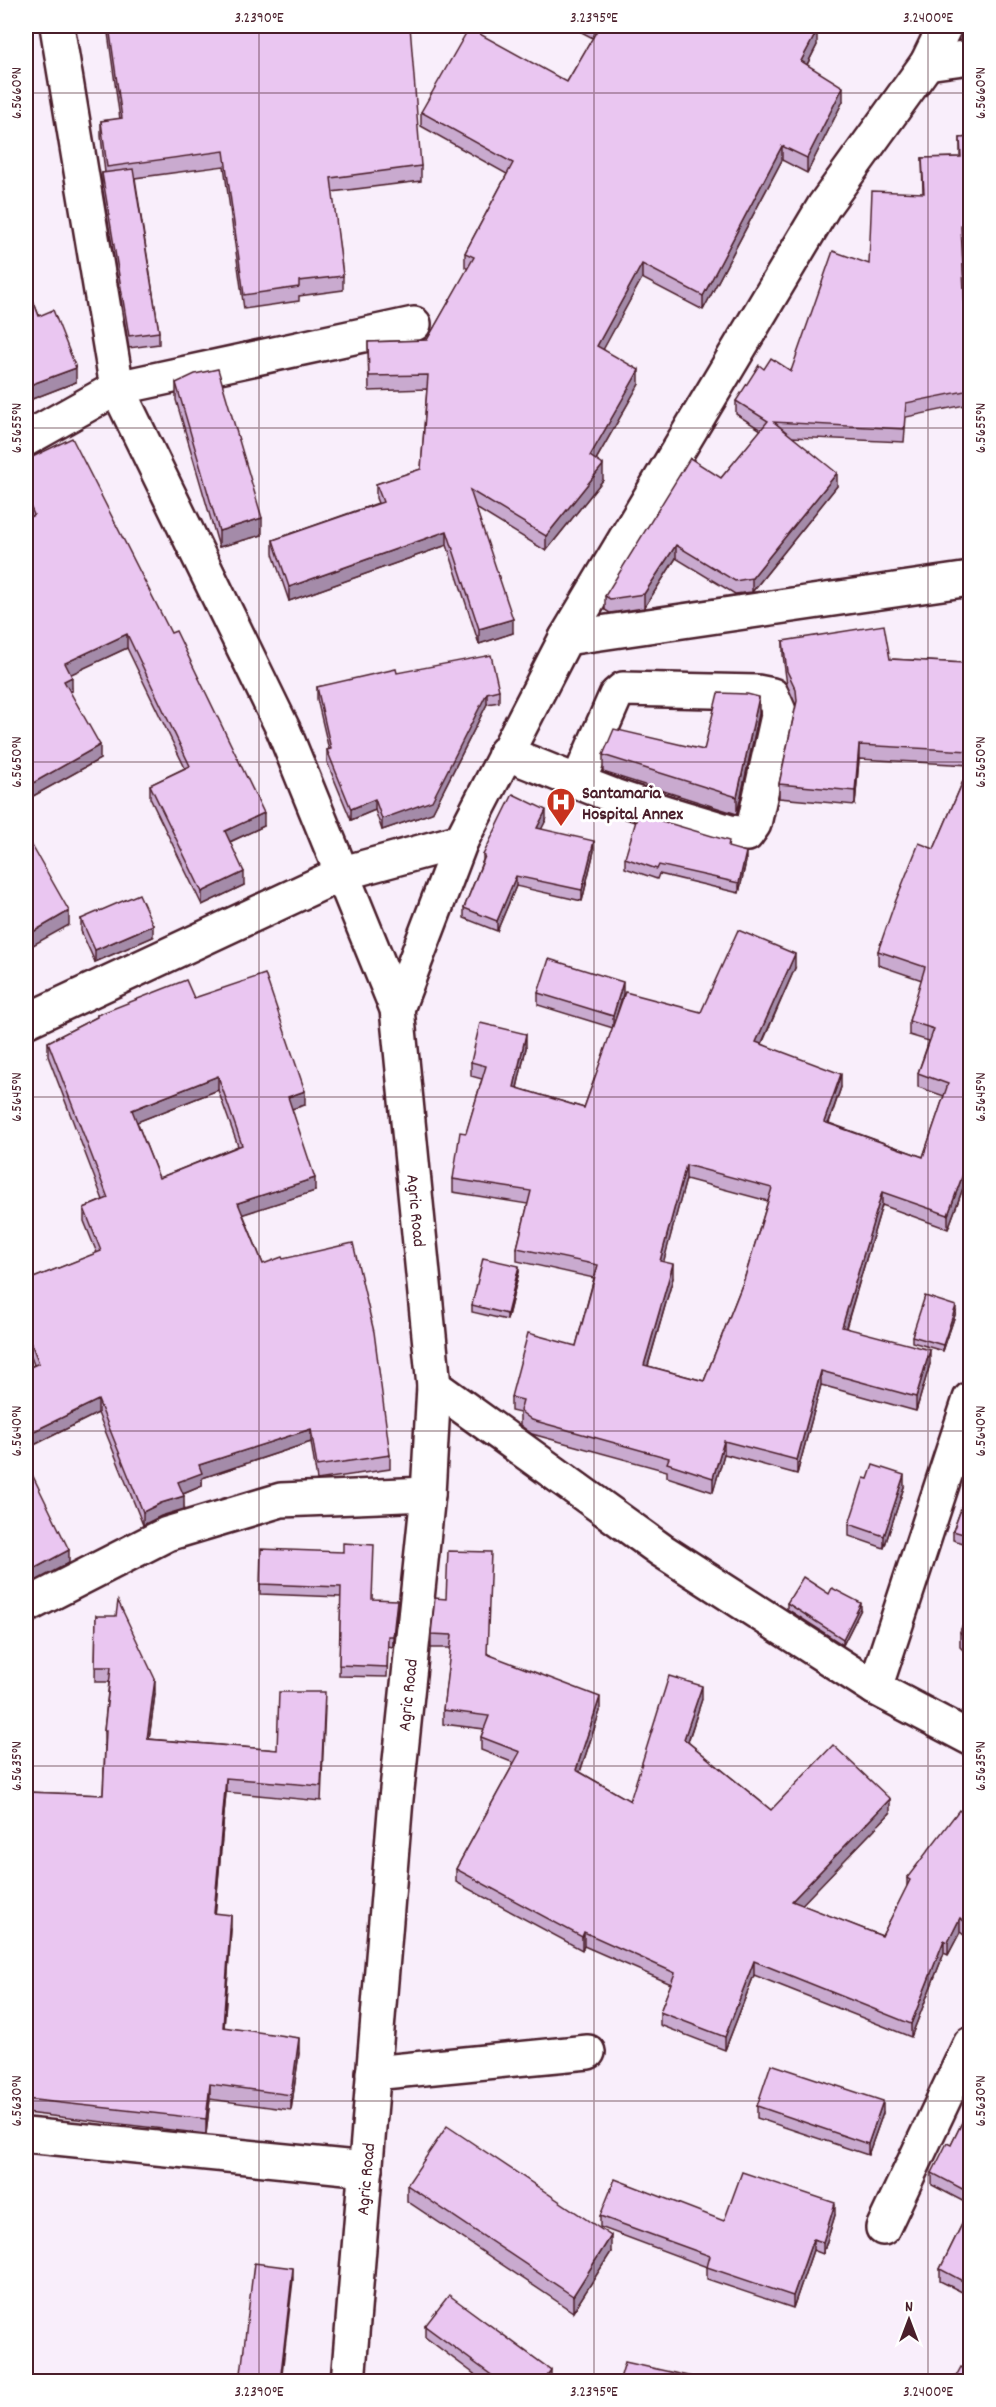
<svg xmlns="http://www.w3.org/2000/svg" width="996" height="2407" font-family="Dekko,sans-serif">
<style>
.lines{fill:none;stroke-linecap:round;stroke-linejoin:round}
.minor-casing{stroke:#4a1f2b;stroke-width:38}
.minor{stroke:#fff;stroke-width:33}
.wall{fill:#c9aacf;stroke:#4a1f2b;stroke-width:1.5;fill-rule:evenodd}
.shaded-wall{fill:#a48ba9;stroke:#4a1f2b;stroke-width:1.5}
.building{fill:#eac6f1;stroke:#4a1f2b;stroke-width:1.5;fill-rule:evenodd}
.ticks{fill:none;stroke:#4a1f2b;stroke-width:1.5;stroke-opacity:0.45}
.labels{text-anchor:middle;stroke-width:6;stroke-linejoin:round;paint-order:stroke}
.poi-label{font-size:18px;font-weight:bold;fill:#4a1f2b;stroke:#fff;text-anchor:start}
.street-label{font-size:18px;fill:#4a1f2b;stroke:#fff}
.neatline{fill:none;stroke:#4a1f2b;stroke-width:2}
.ticks-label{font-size:15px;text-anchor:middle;fill:#4a1f2b}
</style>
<rect width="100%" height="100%" fill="#f9eefb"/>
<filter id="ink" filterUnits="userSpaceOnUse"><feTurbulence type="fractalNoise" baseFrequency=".0167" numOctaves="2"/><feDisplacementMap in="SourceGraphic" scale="12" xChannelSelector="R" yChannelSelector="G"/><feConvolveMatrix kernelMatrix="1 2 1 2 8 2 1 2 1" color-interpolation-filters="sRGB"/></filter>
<g filter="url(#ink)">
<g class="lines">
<g class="minor-casing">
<g id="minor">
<path id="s1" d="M57,26L117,388L283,729L397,1009L434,1386L428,1494L396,1799L348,2382"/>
<path d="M927,63L970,57"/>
<path d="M26,439L117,388L414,324"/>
<path d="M566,638L970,579"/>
<path d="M505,753C541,767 577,782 614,796C652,809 691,820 730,832L747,834L754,824L779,711L772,695L757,692L623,689L616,695L578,782"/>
<path d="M397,1009L461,841L566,638L824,206L927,63L945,26"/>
<path d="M26,1021L343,873L461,841"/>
<path d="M434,1386L661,1550L875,1688L970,1738"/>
<path d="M26,1606L167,1534L281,1500L428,1494"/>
<path d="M875,1688L970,1399"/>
<path d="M373,2073L588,2052"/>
<path d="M26,2135L366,2169"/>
<path d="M883,2228L970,2044"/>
</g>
</g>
<use href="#minor" class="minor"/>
</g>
<g class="wall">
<path d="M107,26H373L421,166V181L332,192L343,276V290L299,296V301L244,309L224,166L135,178L159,332V344L129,348L102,185V173H105L101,136V121L120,119Z"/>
<path d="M570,26H806L817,45L807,65L843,101L807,173L782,160L703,310L642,278L603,349L639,384L596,460L603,480L546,551L476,508L513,633L479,644L447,545L289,601L273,554V540L378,503L376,498V484L421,469L427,389L369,391L368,342L427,340L468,269L465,267V253L507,174L421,126V112L567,82L593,38Z"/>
<path d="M970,137V239L962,240L966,335L970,334V404L906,417L904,442L792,437L837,486L752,592L735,594L676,558L644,608L610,613L605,610V596L721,478L761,430L736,414V401L764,369L791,371L869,264L923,193L922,158L960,157V138Z"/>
<path d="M26,282L39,316L76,382L27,401L26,397Z"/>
<path d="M176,383L262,535L219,547L176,400Z"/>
<path d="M26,460L264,826L230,842L244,885L202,905L150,798V785L185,768L127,648L70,674L72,691L69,692L100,759L26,800L29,518L26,510Z"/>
<path d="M970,595V1169L948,1229L882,1205L846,1328L930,1364L916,1411L821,1385L797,1474L724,1454L713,1492L667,1477V1471L532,1434L520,1425V1413L511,1411V1397L576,1346L594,1278L517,1261V1248L528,1204L453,1192V1179L482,1079L471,1076V1062L526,1048L517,1088L584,1108L613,1028L538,1005V993L623,994L613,1027L701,1012L795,968L762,1044L841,1087L829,1123L923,1157L944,1096L918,1087V1073L929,1041L909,1035V1021L922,980L878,965V951L934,849L970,765L859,759L855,805L779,798V784L796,705L787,685L783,655V641L890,659L964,663ZM686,1179L768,1201L744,1280L704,1381L648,1366L673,1278L663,1262Z"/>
<path d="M397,673L499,690V702L487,704L432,813L382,830L375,810L351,820L327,762V750H329L317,699V687Z"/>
<path d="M759,714L737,814L603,772V755L704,750Z"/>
<path d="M546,820L541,829L594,851L582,901L516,886L497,931L464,918V908L483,860V855Z"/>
<path d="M729,848L746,861L739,893L659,874L657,879L625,868V858Z"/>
<path d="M81,919L153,937L95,962L81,931Z"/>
<path d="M194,998L305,1105L292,1109L315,1191L243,1214L263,1264L390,1455V1469L317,1480L311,1442L202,1478V1486L183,1494L184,1509L161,1516L143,1525L98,1413L26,1449V1369L34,1365L26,1344V1281L97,1253L84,1221V1208L103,1200L48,1056V1042L97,1017V1015ZM218,1090L238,1146L159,1178L137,1122Z"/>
<path d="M519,1272L507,1320L472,1312V1305Z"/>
<path d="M956,1312L943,1351L912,1342V1336Z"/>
<path d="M970,1448V1470L967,1469V1460Z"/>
<path d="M970,1485V1545L953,1540V1531Z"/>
<path d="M904,1487L884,1548L849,1536V1524Z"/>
<path d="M343,1552L372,1599L397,1610L393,1647L388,1646L387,1677L339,1676L341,1597L260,1594V1584Z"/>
<path d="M829,1594L861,1609L843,1645L787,1609V1603Z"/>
<path d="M435,1598L488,1654L600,1711L580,1772L630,1801L702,1699L688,1742L771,1810L890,1813L801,1905L882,1936L907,1887V1878L970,1819V1940L960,1932L948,1955L944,1953L911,2037L754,1975L725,2050L660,2025V2012L671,1984L584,1946L582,1950L456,1882V1869L514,1763L481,1750V1737L484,1729L443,1724V1710L451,1648H431V1634Z"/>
<path d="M970,1606V1657L960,1647V1632Z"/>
<path d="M96,1616L155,1694L149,1739L277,1750L325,1707L321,1801L226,1792L215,1914L231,1929L224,2028L299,2053L291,2110L210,2099L206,2134L26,2113V1792L103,1795L105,1745H104V1731L109,1682H95Z"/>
<path d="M757,2106L883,2113L868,2155L757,2118Z"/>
<path d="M970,2106V2205L932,2185V2173L951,2145Z"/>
<path d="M407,2185L611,2252L573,2312L407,2201Z"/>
<path d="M970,2208V2296L940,2281V2269Z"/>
<path d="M835,2215L823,2254L813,2250L793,2308L707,2279V2267L600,2227V2216L724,2221Z"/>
<path d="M425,2326L551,2382H485L425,2337Z"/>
</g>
<g class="shaded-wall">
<path d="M817,31V45L801,76V61Z"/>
<path d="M843,87V101L807,173V158Z"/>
<path d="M782,146V160L703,310V296Z"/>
<path d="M32,207V221L26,224V209Z"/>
<path d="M642,264V278L597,361V346Z"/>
<path d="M76,368V382L27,401V386Z"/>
<path d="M639,370V384L590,470V456Z"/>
<path d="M603,465V480L546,551V536Z"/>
<path d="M837,473V486L752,592V578Z"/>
<path d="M262,518V535L219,547V531Z"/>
<path d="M447,531V545L289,601V587Z"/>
<path d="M676,545V558L644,608V594Z"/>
<path d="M513,619V633L479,644V629Z"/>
<path d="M127,634V648L65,677V663Z"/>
<path d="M72,677V691L64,694V681Z"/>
<path d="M487,693V704L432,813L382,830V819Z"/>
<path d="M759,697V714L737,814V797Z"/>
<path d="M100,745V759L26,800V787Z"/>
<path d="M859,745V759L855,805V791Z"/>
<path d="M375,799V810L351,820V809Z"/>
<path d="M546,810V820L537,838V828Z"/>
<path d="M264,813V826L225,844V831Z"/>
<path d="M594,841V851L582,901V890Z"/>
<path d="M746,852V861L739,893V883Z"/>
<path d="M244,872V885L202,905V892Z"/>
<path d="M516,876V886L497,931V921Z"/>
<path d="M69,911V925L26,949V936Z"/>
<path d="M153,925V937L95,962V950Z"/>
<path d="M795,954V968L756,1056V1042Z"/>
<path d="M34,975V988L26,993V979Z"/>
<path d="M623,982V994L613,1028V1016Z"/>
<path d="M526,1034V1048L514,1101V1087Z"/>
<path d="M841,1074V1087L824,1136V1122Z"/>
<path d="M218,1076V1090L132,1124V1110Z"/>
<path d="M305,1091V1105L288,1110V1097Z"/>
<path d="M970,1155V1169L948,1229V1215Z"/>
<path d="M686,1165V1179L660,1275V1261Z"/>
<path d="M315,1178V1191L238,1216V1203Z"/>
<path d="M882,1192V1205L842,1340V1327Z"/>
<path d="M673,1264V1278L644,1379V1365Z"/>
<path d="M519,1266V1272L507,1320V1314Z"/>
<path d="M956,1306V1312L943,1351V1345Z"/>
<path d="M930,1350V1364L916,1411V1397Z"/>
<path d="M821,1371V1385L797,1474V1460Z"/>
<path d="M98,1400V1413L26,1449V1435Z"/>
<path d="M311,1429V1442L202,1478V1486L178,1496V1482L199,1465Z"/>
<path d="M724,1441V1454L713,1492V1478Z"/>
<path d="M904,1475V1487L884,1548V1536Z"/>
<path d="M184,1496V1509L161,1516L143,1525V1512L161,1503Z"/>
<path d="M69,1550V1563L26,1586V1573Z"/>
<path d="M397,1600V1610L393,1647V1636Z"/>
<path d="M861,1603V1609L843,1645V1639Z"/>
<path d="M155,1679V1694L147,1754V1739Z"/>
<path d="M702,1686V1699L684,1753V1739Z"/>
<path d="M600,1697V1711L576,1784V1770Z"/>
<path d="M226,1778V1792L214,1928V1913Z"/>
<path d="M890,1799V1813L792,1915V1901Z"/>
<path d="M231,1915V1929L223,2042V2027Z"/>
<path d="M960,1918V1932L948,1955V1942Z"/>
<path d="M584,1932V1946L582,1950V1937Z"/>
<path d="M944,1940V1953L911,2037V2024Z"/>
<path d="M754,1961V1975L725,2050V2037Z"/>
<path d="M299,2038V2053L291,2110V2095Z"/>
<path d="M210,2084V2099L206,2134V2119Z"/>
<path d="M883,2101V2113L868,2155V2144Z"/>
<path d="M835,2203V2215L823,2254V2242Z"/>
<path d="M611,2236V2252L573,2312V2296Z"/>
<path d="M813,2239V2250L793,2308V2296Z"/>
<path d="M293,2268V2280L281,2382H280Z"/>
<path d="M551,2370V2382H542Z"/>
</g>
<g class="building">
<path d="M109,26H373V27L410,26L421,166L331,178L343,276L299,281V287L244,295L224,151L107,167L101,121L122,118Z"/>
<path d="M596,26H806L817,31L801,61L843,87L807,158L782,146L703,296L642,264L597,346L639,370L590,456L603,465L546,536L470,490L513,619L479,629L447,531L289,587L273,540L383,502L376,484L421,469L428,375L369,376L368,342L427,340L474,257L465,253L513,163L421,112L469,28L567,82L599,27Z"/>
<path d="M970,137V226H961L966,335L970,334V390L906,403L904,429L774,422L837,473L752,578L735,581L676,545L644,594L610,599L605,596L690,458L721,478L768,421L736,401L759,365L764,369L771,358L791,371L833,251L869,264L872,191L924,193L922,158L961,157L960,138Z"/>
<path d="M133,169L159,332L129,336L102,173Z"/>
<path d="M26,191L32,207L26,209Z"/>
<path d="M26,282L39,316L53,310L76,368L27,386L26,383Z"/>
<path d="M218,369L262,518L219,531L176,383L195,374Z"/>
<path d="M72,438L171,633L176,631L264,813L225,831L244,872L202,892L150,785L190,766L127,634L65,663L72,677L64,681L100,745L26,787V519L34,515L26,497V460Z"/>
<path d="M970,595V751L859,745L855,791L779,784L797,701L796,690L787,671L783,641L884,625L890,659L964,663Z"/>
<path d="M491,655L499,690L487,693L432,801L382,819L375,799L351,809L327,750L331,749L317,687L396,669L397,673Z"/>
<path d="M718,693L747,694L759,697L737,797L603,755L614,729L704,750Z"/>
<path d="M970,765V1155L948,1215L882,1192L842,1327L930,1350L916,1397L821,1371L797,1460L724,1441L713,1478L667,1463L669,1458L532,1420L520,1411L523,1400L511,1397L528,1333L576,1346L598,1265L517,1248L531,1191L453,1179L460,1132L466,1133L486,1066L471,1062L480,1023L526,1034L514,1087L584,1108L625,992L701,1012L738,930L795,954L756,1042L841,1074L824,1122L923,1157L948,1084L918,1073L934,1029L909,1021L925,967L878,951L894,905L919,843L934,849ZM686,1165L772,1188L744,1280L704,1381L644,1365L673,1264L660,1261Z"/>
<path d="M513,794L546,810L537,828L594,841L582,890L516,876L497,921L464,908L485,856L483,855Z"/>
<path d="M638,814L729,841L728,847L746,852L739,883L659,865L657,869L625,858Z"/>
<path d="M26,835L69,911L26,936Z"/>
<path d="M139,894L153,925L95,950L81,919Z"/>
<path d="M26,959L34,975L26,979Z"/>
<path d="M549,959L623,982L613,1016L538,993Z"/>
<path d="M265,974L305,1091L288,1097L315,1178L238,1203L263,1264L282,1257L283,1259L353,1243L374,1332L390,1455L317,1466L311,1429L199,1465L202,1473L178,1482L184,1496L161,1503L143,1512L98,1400L26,1435V1369L39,1363L26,1331V1281L101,1251L84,1208L108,1198L48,1042L97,1017V1015L186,980L194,998ZM218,1076L242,1145L159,1178L132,1110Z"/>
<path d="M483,1258L519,1266L507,1314L472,1305Z"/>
<path d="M925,1296L956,1306L943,1345L912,1336Z"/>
<path d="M970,1448V1461L967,1460Z"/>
<path d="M26,1462L69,1550L26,1573Z"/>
<path d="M873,1465L904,1475L884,1536L849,1524L864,1478L868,1479Z"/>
<path d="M970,1485V1536L953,1531Z"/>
<path d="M343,1543L374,1545L372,1599L397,1600L393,1636H388L387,1667L339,1665L341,1587L260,1584L261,1549L343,1552Z"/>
<path d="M448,1551L491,1552L487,1654L600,1697L576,1770L630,1801L669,1676L702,1686L684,1739L771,1810L833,1745L890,1799L792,1901L882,1936L910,1880L907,1878L959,1810L970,1819V1926L960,1918L948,1942L944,1940L911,2024L754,1961L725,2037L660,2012L675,1973L584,1932L582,1937L456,1869L520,1752L481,1737L489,1716L443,1710L452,1635L431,1634L435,1598L446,1599Z"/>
<path d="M803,1577L829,1594L832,1588L861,1603L843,1639L787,1603Z"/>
<path d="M118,1601L155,1679L147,1739L277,1750L279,1692H325L321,1786L226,1778L214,1913L231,1915L223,2027L299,2038L291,2095L210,2084L206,2119L26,2099V1792L103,1795L106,1731H104L111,1667H95L96,1616H116Z"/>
<path d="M970,1606V1642L960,1632Z"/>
<path d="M771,2064L883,2101L868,2144L757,2106Z"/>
<path d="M970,2106V2193L932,2173L947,2143L951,2145Z"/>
<path d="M447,2126L611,2236L573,2296L407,2185Z"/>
<path d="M742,2172L835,2203L823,2242L813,2239L793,2296L707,2267L710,2256L600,2216L615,2179L724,2221Z"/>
<path d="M970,2208V2285L940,2269Z"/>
<path d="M254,2263L293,2268L280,2382H240Z"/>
<path d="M449,2295L551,2370L542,2382H501L425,2326Z"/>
<path d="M625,2362L715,2382H619Z"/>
<path d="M961,2367L970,2372V2382H953Z"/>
</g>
</g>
<path class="ticks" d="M259,26V2382M594,26V2382M928,26V2382M26,93H970M26,428H970M26,762H970M26,1097H970M26,1431H970M26,1766H970M26,2101H970"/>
<defs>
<g id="hospital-pin" transform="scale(1.5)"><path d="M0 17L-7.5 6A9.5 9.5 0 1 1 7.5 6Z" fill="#c8321e" stroke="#fff"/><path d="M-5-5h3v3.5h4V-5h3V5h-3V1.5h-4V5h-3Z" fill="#fff"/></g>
</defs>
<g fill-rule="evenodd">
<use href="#hospital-pin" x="561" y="802"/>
</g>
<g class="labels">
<g class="poi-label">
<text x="582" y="798">Santamaria<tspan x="582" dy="21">Hospital Annex</tspan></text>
</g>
<g class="street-label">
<text dy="6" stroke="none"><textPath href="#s1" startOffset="1251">Agric Road</textPath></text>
<text transform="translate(407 1695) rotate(-84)" y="6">Agric Road</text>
<text transform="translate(365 2179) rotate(-85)" y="6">Agric Road</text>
</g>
</g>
<rect width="996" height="2407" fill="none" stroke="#fff" stroke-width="66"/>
<g transform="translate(909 2320)" stroke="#ffffff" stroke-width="4.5" paint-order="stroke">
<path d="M0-4.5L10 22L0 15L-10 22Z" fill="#4a1f2b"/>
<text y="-9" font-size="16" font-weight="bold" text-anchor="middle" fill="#4a1f2b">N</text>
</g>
<rect x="33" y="33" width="930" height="2341" class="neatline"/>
<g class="ticks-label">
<text x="259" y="22">3.2390°E</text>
<text x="594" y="22">3.2395°E</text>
<text x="928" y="22">3.2400°E</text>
<text transform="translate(16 93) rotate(-90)" y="5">6.5660°N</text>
<text transform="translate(980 93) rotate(-90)" y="5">6.5660°N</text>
<text transform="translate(16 428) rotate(-90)" y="5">6.5655°N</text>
<text transform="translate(980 428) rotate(-90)" y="5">6.5655°N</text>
<text transform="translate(16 762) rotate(-90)" y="5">6.5650°N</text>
<text transform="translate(980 762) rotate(-90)" y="5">6.5650°N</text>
<text transform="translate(16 1097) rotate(-90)" y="5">6.5645°N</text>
<text transform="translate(980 1097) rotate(-90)" y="5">6.5645°N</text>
<text transform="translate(16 1431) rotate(-90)" y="5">6.5640°N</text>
<text transform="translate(980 1431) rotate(-90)" y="5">6.5640°N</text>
<text transform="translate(16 1766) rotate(-90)" y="5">6.5635°N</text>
<text transform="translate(980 1766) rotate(-90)" y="5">6.5635°N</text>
<text transform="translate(16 2101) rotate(-90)" y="5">6.5630°N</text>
<text transform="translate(980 2101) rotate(-90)" y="5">6.5630°N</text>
<text x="259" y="2396">3.2390°E</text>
<text x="594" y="2396">3.2395°E</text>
<text x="928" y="2396">3.2400°E</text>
</g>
</svg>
